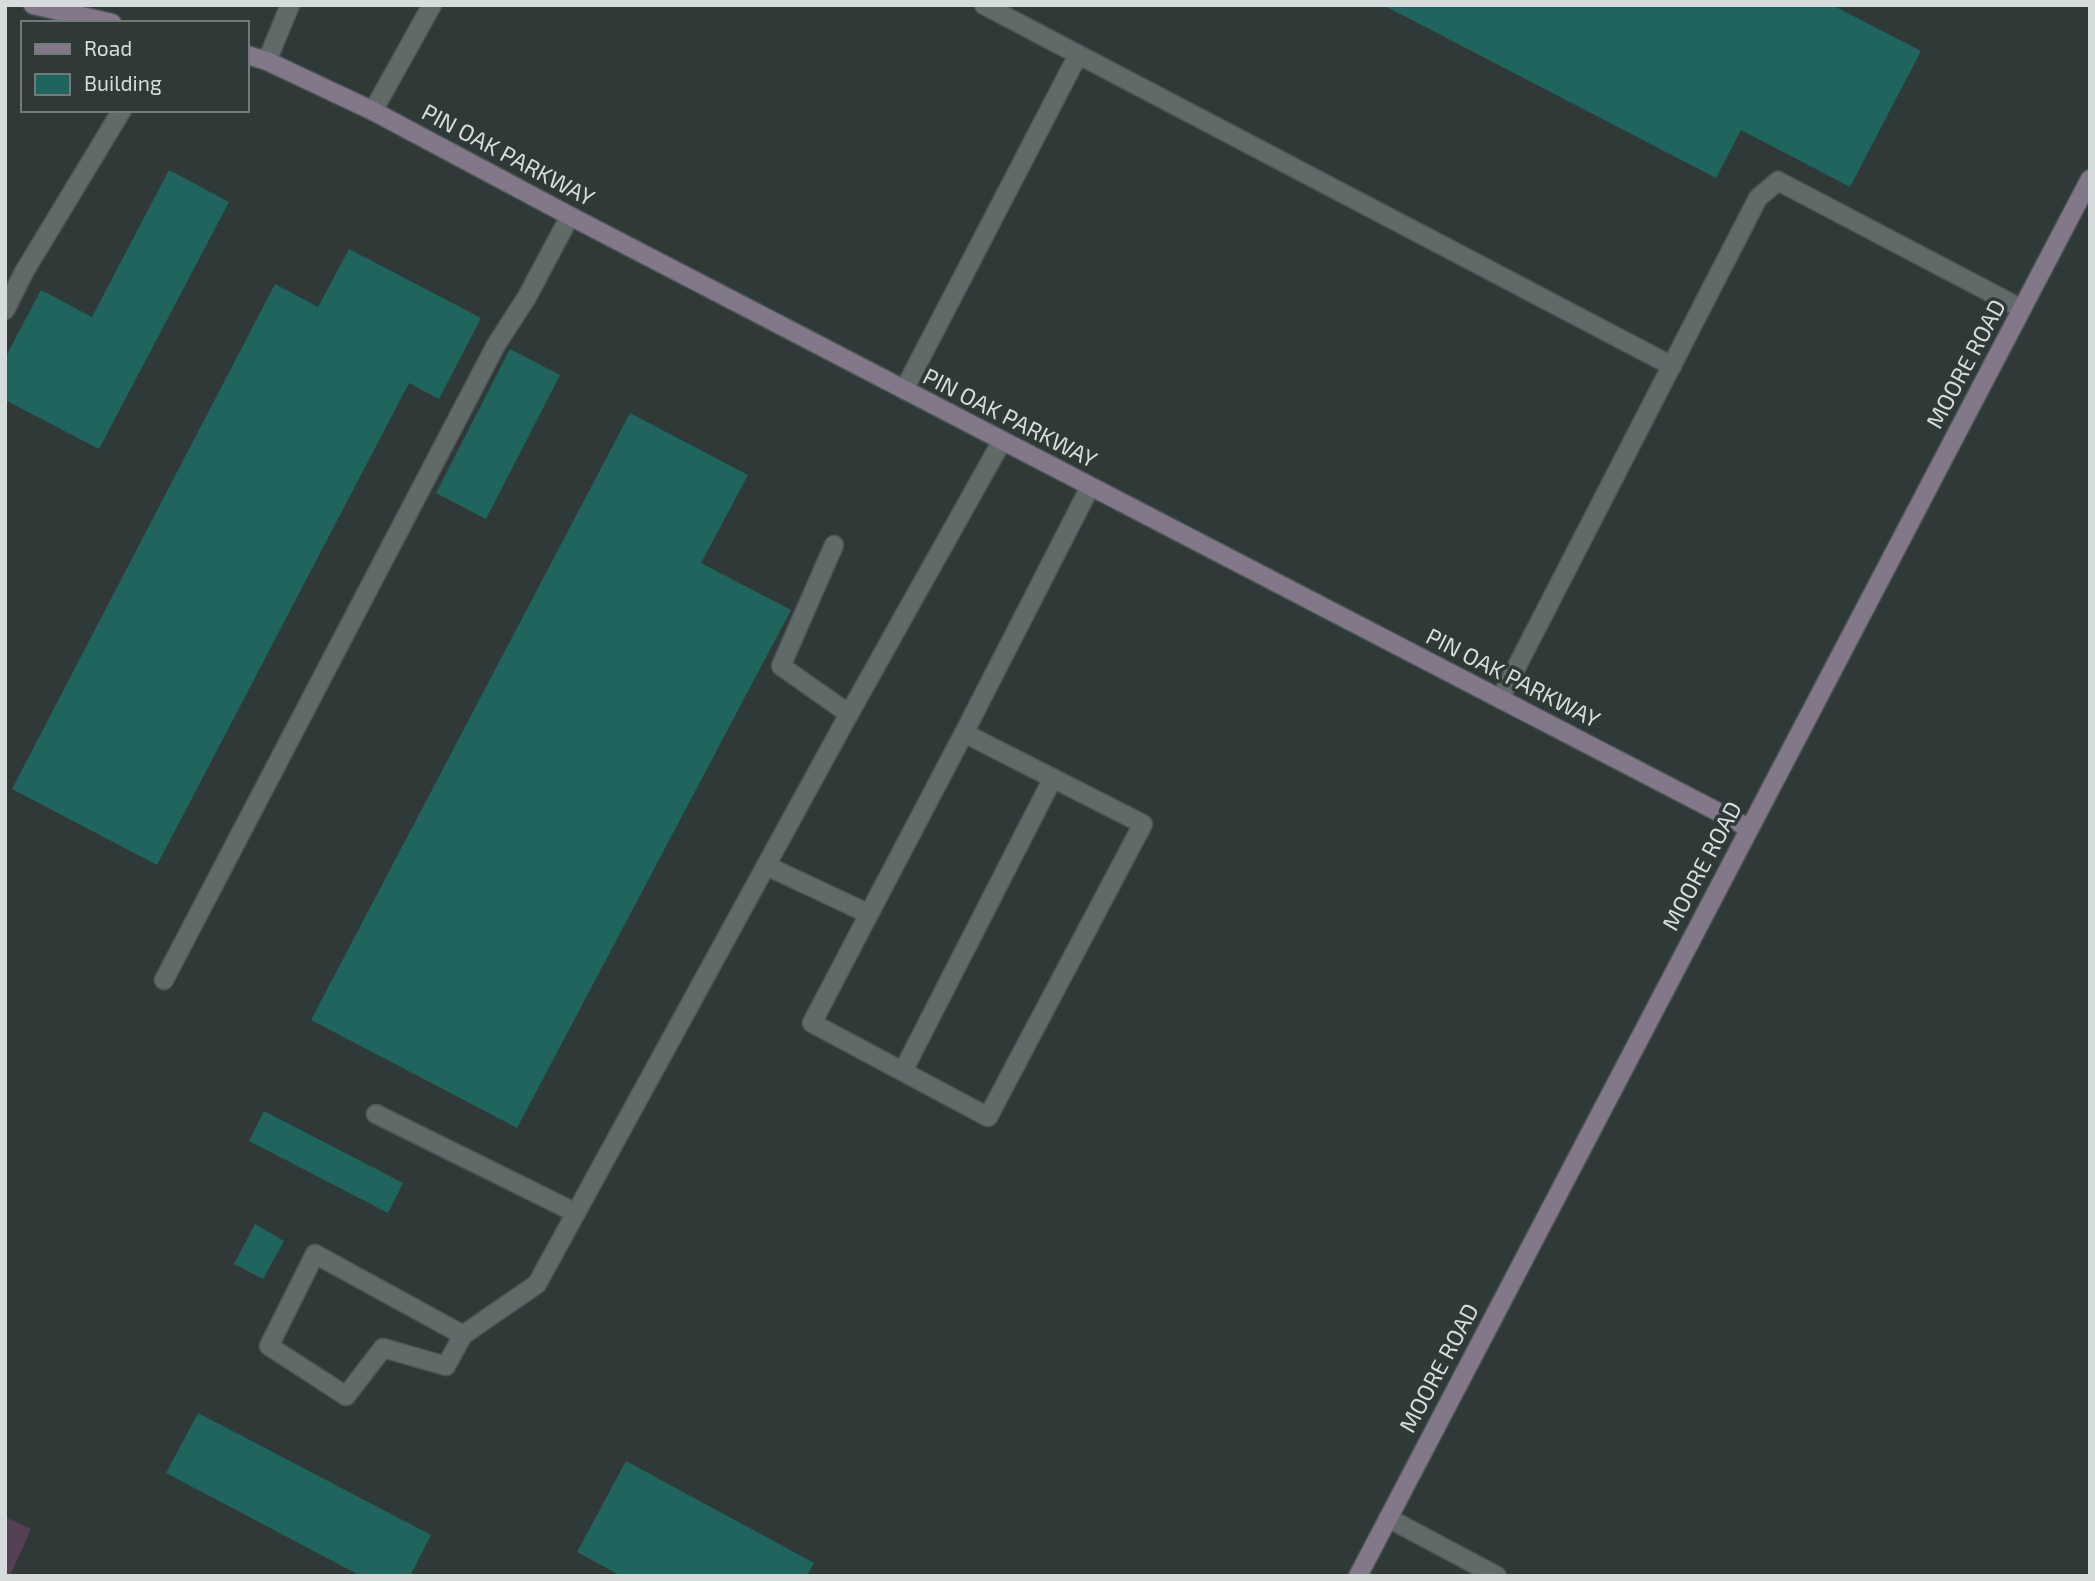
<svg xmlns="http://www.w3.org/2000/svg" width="2095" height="1581" font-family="'Exo 2',sans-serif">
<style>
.green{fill:#554056}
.building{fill:#1f645d}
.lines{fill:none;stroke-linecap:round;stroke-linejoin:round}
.lane-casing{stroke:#4c5554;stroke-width:21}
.secondary-casing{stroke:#4c5554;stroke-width:21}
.lane{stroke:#5f6a69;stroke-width:18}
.secondary{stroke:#82788a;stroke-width:18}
.labels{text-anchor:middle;stroke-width:7;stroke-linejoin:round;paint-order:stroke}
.street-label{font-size:23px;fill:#d6dcdb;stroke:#2f3a38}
</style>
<rect width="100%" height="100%" fill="#2f3a38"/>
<path class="green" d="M5,1517L31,1529L10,1576H5Z"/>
<g class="building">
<path d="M1383,5H1832L1921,51L1850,187L1741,130L1716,178Z"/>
<path d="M169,170L229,202L99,449L5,400V358L41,290L92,317Z"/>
<path d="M349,249L481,318L439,399L409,383L157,865L12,789L275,284L318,307Z"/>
<path d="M510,349L560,375L486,519L436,493Z"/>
<path d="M630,413L748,475L701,563L791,610L517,1128L311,1020Z"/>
<path d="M264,1111L403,1183L388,1213L249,1141Z"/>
<path d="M255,1224L284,1241L263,1279L234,1264Z"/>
<path d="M198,1413L431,1535L410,1576H361L166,1473Z"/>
<path d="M626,1461L814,1563L807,1576H621L577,1552Z"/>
</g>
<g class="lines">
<g class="lane-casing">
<g id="lane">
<path d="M984,5L1672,366"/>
<path d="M267,61L290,5"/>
<path d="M373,111L432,5"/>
<path d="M5,310L24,272L122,110"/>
<path d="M904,390L1078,55"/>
<path d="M834,545L781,666L849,714"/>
<path d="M1500,699L1758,198L1778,181L2022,309"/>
<path d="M964,733L1090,487"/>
<path d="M767,866L869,914L812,1023L988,1117L1143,824L964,733L869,914"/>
<path d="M164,980L496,345L527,297L570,216"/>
<path d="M903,1071L1053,778"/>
<path d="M376,1114L576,1213"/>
<path d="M315,1254L463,1335L446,1366L383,1348L346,1396L269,1346Z"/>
<path d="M463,1335L537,1284L849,714L1002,441"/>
<path d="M1388,1518L1497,1576"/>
</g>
</g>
<g class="secondary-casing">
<g id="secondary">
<path d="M33,5L112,23"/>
<path d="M247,55L267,61L373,111L570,216L1749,828"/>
<path d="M1358,1576L2090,179"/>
</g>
</g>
<use href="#lane" class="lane"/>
<use href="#secondary" class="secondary"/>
</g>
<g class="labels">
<g class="street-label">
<text transform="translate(508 155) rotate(28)" y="8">PIN OAK PARKWAY</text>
<text transform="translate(1966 364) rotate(-62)" y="8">MOORE ROAD</text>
<text transform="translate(1010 418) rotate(27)" y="8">PIN OAK PARKWAY</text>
<text transform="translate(1513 678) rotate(27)" y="8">PIN OAK PARKWAY</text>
<text transform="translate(1702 866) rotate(-62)" y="8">MOORE ROAD</text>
<text transform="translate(1439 1368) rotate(-62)" y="8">MOORE ROAD</text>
</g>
</g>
<rect width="2095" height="1581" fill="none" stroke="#d6dcdb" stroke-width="14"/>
<rect x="21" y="21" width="228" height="91" fill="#2f3a38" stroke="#727b79" stroke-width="2"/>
<rect x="35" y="44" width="35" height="10" fill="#82788a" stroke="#727b79" stroke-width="2"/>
<text x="84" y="56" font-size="21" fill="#d6dcdb">Road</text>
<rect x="35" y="74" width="35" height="21" fill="#1f645d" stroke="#727b79" stroke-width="2"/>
<text x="84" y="91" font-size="21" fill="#d6dcdb">Building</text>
</svg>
